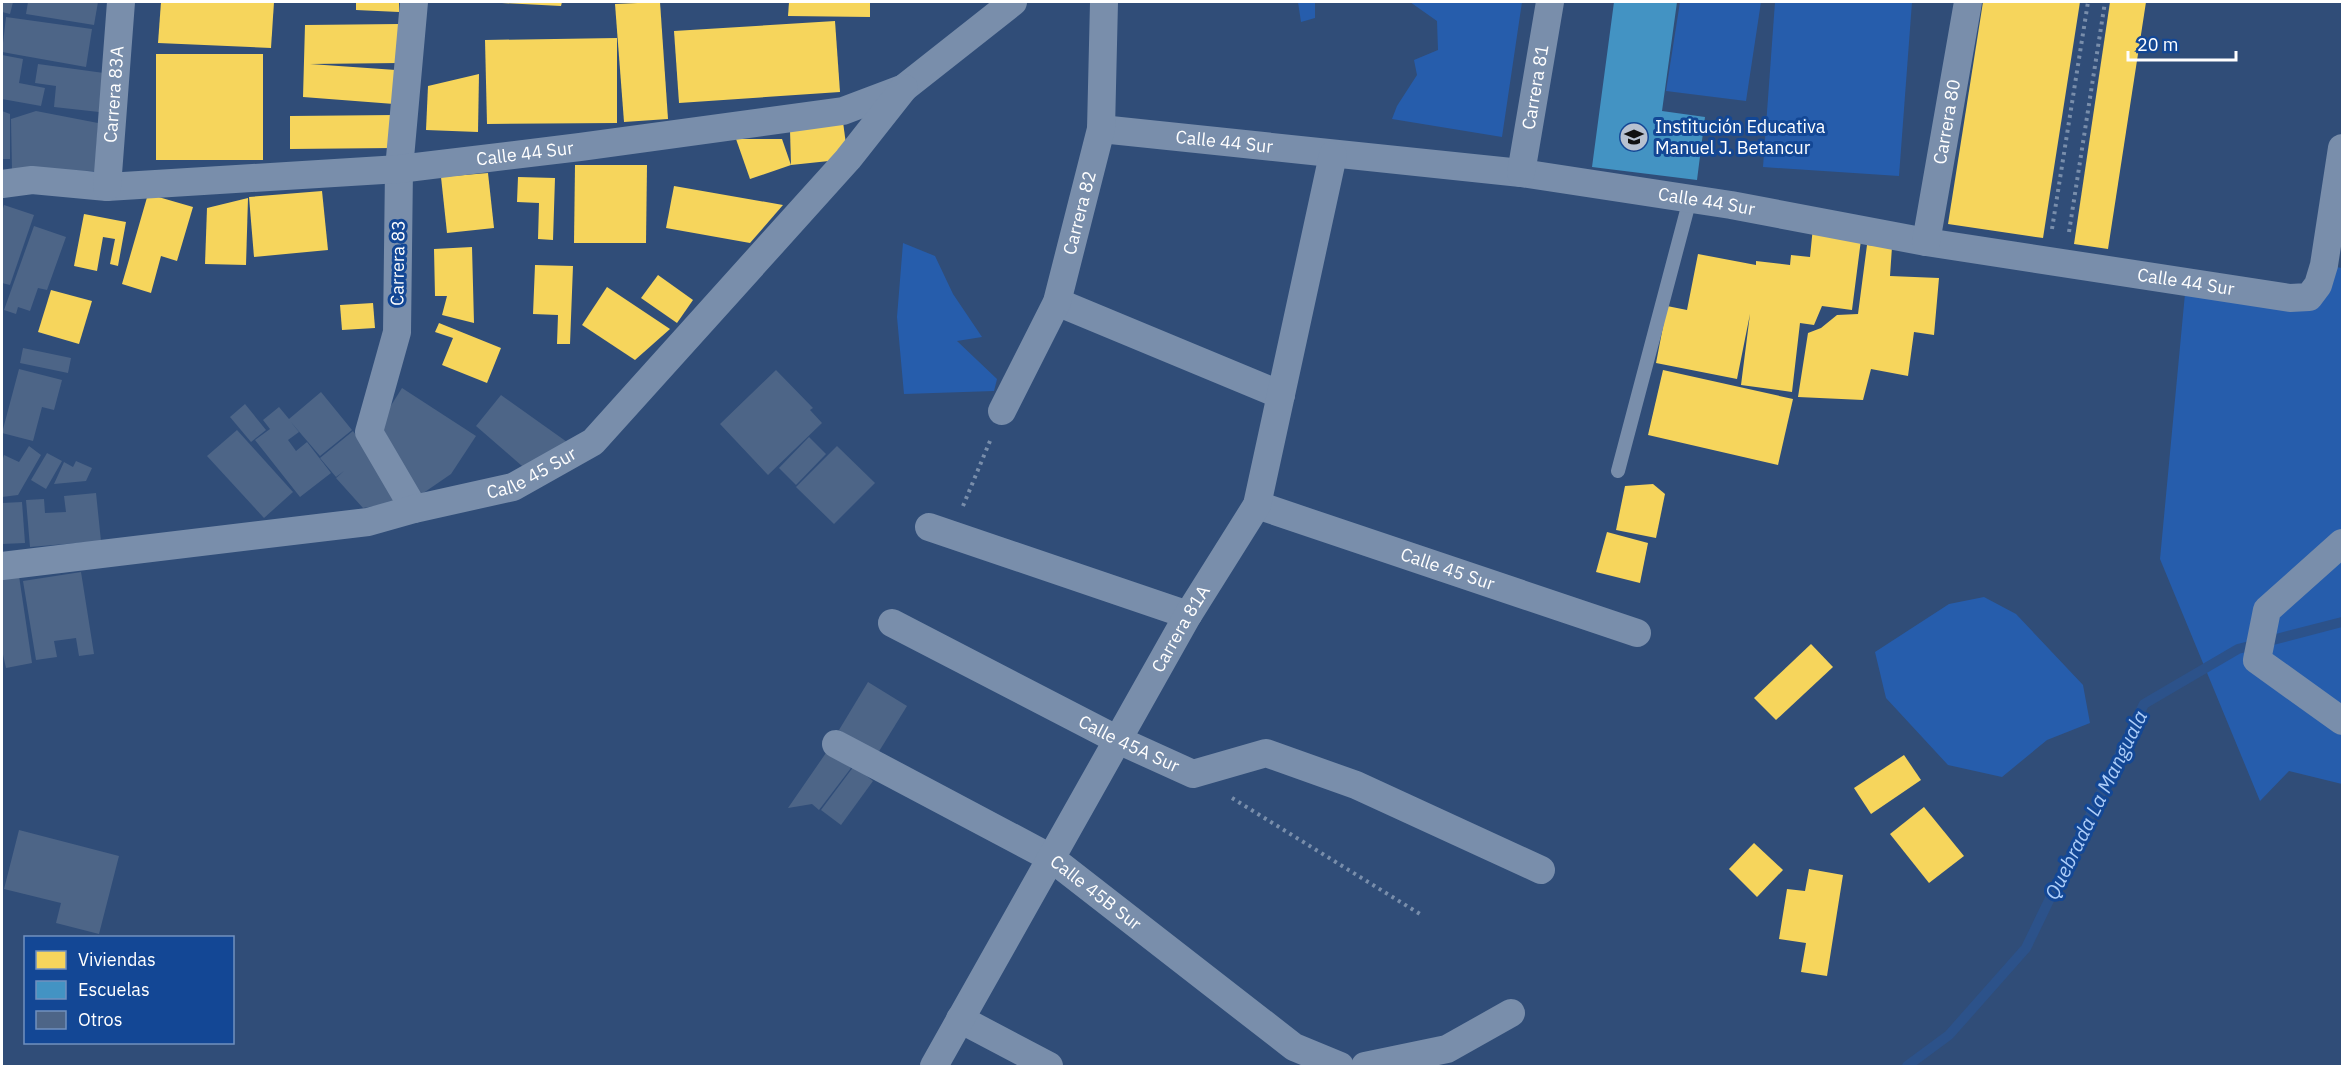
<svg xmlns="http://www.w3.org/2000/svg" width="2344" height="1068" font-family="'IBM Plex Sans',sans-serif">
<style>
.green{fill:#265dac}
.homes{fill:#f6d55c}
.schools{fill:#4393c3}
.lines{fill:none;stroke-linecap:round;stroke-linejoin:round}
.stream{stroke:#2c528a;stroke-width:10}
.building{fill:#4d6587}
.path{stroke:#798eab;stroke-width:4;stroke-dasharray:3 4.5;stroke-linecap:butt}
.service{stroke:#798eab;stroke-width:14}
.minor{stroke:#798eab;stroke-width:28}
.labels{text-anchor:middle;stroke-width:6;stroke-linejoin:round;paint-order:stroke}
.street-label{font-size:18px;fill:#fff;stroke:#134795}
.poi-label{font-size:18px;fill:#fff;stroke:#134795;text-anchor:start}
.water-label{font-size:20px;font-style:italic;fill:#aecef9;stroke:#134795}
</style>
<rect width="100%" height="100%" fill="#304d78"/>
<g class="green">
<path d="M1298,2H1315V18L1301,22Z"/>
<path d="M1410,2H1522L1502,137L1392,119L1397,106L1417,75L1414,60L1438,50L1437,21Z"/>
<path d="M1680,2H1761L1746,101L1666,91Z"/>
<path d="M1775,2H1912L1899,176L1763,167Z"/>
<path d="M903,243L935,256L953,294L982,337L957,341L997,379L994,391L904,394L897,317Z"/>
<path d="M2324,265L2342,268V784L2289,771L2260,801L2160,559L2186,283L2290,298Z"/>
<path d="M1984,597L2016,614L2083,685L2090,723L2047,740L2002,777L1948,765L1886,698L1875,652L1949,604Z"/>
</g>
<g class="homes">
<path d="M161,2H274L271,48L158,43Z"/>
<path d="M356,2H399V12L356,10Z"/>
<path d="M502,2H562L561,6L502,3Z"/>
<path d="M660,2L668,119L624,122L615,4Z"/>
<path d="M789,2H870V17L788,16Z"/>
<path d="M1983,2H2080L2043,238L1948,224Z"/>
<path d="M2110,2H2146L2108,249L2074,244Z"/>
<path d="M835,21L840,92L679,103L674,31Z"/>
<path d="M399,24L400,63L310,64L396,70L394,104L303,97L305,25Z"/>
<path d="M617,38V123L487,124L485,40Z"/>
<rect x="156" y="54" width="107" height="106"/>
<path d="M479,74L478,132L426,130L428,86Z"/>
<path d="M394,115V148L290,149V116Z"/>
<path d="M843,122L848,159L791,165L790,130Z"/>
<path d="M736,139H782L791,165L750,179Z"/>
<path d="M575,165H647L646,243H574Z"/>
<path d="M488,173L494,228L447,233L441,177Z"/>
<path d="M518,177L555,178L553,240L538,239L539,203L517,202Z"/>
<path d="M674,186L783,205L750,243L666,228Z"/>
<path d="M322,191L328,250L254,257L249,197Z"/>
<path d="M148,194L193,207L177,261L161,256L151,293L122,284Z"/>
<path d="M248,198L246,265L205,264L207,208Z"/>
<path d="M84,214L126,222L118,266L110,264L115,239L103,237L97,271L74,266Z"/>
<path d="M1813,227L1862,232L1852,310L1822,306L1814,325L1800,323L1792,392L1741,385L1750,314L1737,379L1656,363L1667,306L1687,310L1698,254L1756,265V261L1790,265L1791,255L1810,257Z"/>
<path d="M1867,245L1892,247L1890,276L1939,278L1934,335L1914,332L1908,376L1871,369L1863,400L1798,397L1808,333L1821,328L1837,315L1858,314Z"/>
<path d="M472,247L474,323L442,315L447,296H435L434,249Z"/>
<path d="M535,265L573,266L570,344H557L558,315L533,314Z"/>
<path d="M658,275L693,300L677,323L641,298Z"/>
<path d="M607,287L670,329L635,360L582,325Z"/>
<path d="M51,290L92,301L79,344L38,332Z"/>
<path d="M373,303L375,328L342,330L340,305Z"/>
<path d="M439,323L501,348L487,383L442,365L453,338L435,332Z"/>
<path d="M1663,370L1793,399L1778,465L1648,435Z"/>
<path d="M1653,484L1665,494L1656,538L1616,530L1625,486Z"/>
<path d="M1607,532L1648,543L1640,583L1596,572Z"/>
<path d="M1811,644L1833,667L1776,720L1754,698Z"/>
<path d="M1904,755L1921,780L1871,814L1854,788Z"/>
<path d="M1924,807L1964,856L1929,883L1890,834Z"/>
<path d="M1754,843L1783,870L1757,897L1729,869Z"/>
<path d="M1809,869L1843,875L1827,976L1801,972L1806,943L1779,939L1787,889L1805,891Z"/>
</g>
<path class="schools" d="M1614,2H1677L1662,111L1705,117L1697,180L1592,167Z"/>
<g class="lines">
<path class="stream" d="M1907,1066L1949,1035L2026,948L2144,704L2238,649L2342,622"/>
</g>
<g class="building">
<path d="M2,2H13L10,14L2,12Z"/>
<path d="M28,2H98L94,25L26,14Z"/>
<path d="M6,17L92,29L86,67L2,52Z"/>
<path d="M2,55L23,59L19,83L45,88L41,106L2,99Z"/>
<path d="M38,64L104,73L99,112L54,107L56,86L35,83Z"/>
<path d="M2,111L10,114V159H2Z"/>
<path d="M36,111L98,123L95,171L12,170L11,119Z"/>
<path d="M4,205L34,215L10,285L2,283V212Z"/>
<path d="M34,226L66,237L47,290L38,288L30,311L18,307L16,314L4,310Z"/>
<path d="M23,348L71,358L68,373L20,363Z"/>
<path d="M19,369L62,380L54,410L42,407L33,441L2,433Z"/>
<path d="M776,370L813,408L810,410L822,423L768,475L720,424Z"/>
<path d="M402,388L476,436L451,474L419,496L380,423Z"/>
<path d="M321,392L352,430L320,456L290,421L299,432L288,440L296,451L307,442L331,473L300,497L255,440L270,429L263,420L279,407L289,419Z"/>
<path d="M501,395L567,442L530,473L476,426Z"/>
<path d="M245,404L266,430L251,442L230,417Z"/>
<path d="M237,430L293,492L264,518L207,456Z"/>
<path d="M353,431L369,452L403,501L363,508L336,478L344,471L336,477L320,458Z"/>
<path d="M809,437L826,454L796,485L779,468Z"/>
<path d="M29,446L41,455L18,495L2,497V462L4,455L19,462Z"/>
<path d="M837,446L875,483L834,524L796,487Z"/>
<path d="M47,453L62,461L46,489L31,480Z"/>
<path d="M76,461L92,468L86,481L54,484L64,462L73,467Z"/>
<path d="M96,493L101,541L30,547L26,500L44,499L45,513L66,512L64,496Z"/>
<path d="M22,502L25,543L2,544V503Z"/>
<path d="M81,572L94,654L79,656L76,638L54,641L57,657L36,660L23,581Z"/>
<path d="M19,576L32,663L6,668L2,650V579Z"/>
<path d="M868,682L907,706L878,753L839,730Z"/>
<path d="M828,750L851,768L819,810L812,804L788,808Z"/>
<path d="M854,766L873,781L841,825L821,810Z"/>
<path d="M19,830L119,856L99,934L56,923L61,903L4,889Z"/>
</g>
<g class="lines">
<g class="path">
<path d="M2052,229L2088,2"/>
<path d="M2069,232L2105,2"/>
<path d="M963,506L990,441"/>
<path d="M1232,798L1420,914"/>
</g>
<path class="service" d="M1618,471L1690,199"/>
<g class="minor">
<path d="M414,2L399,169L397,332L369,432L414,509"/>
<path id="s1" d="M1101,129L1521,173L1731,205L1926,242L2290,298L2309,297L2318,285L2324,265L2342,148"/>
<path id="s2" d="M1521,173L1550,2"/>
<path id="s3" d="M2,184L32,180L107,187L399,169L580,147L843,111L904,88L1013,2"/>
<path id="s4" d="M107,187L121,2"/>
<path id="s5" d="M1926,242L1968,2"/>
<path d="M1057,302L1281,395"/>
<path id="s6" d="M1002,411L1057,302L1101,129L1104,2"/>
<path id="s7" d="M1257,505L1637,633"/>
<path d="M929,527L1188,615"/>
<path d="M2342,543L2267,610L2257,660L2342,721"/>
<path id="s8" d="M2,566L368,522L414,509L513,487L593,442L848,159L904,88"/>
<path id="s9" d="M892,623L1118,740L1193,774L1266,753L1356,785L1541,870"/>
<path id="s10" d="M836,744L1051,858L1294,1047L1340,1066"/>
<path d="M960,1019L1049,1066"/>
<path id="s11" d="M934,1066L1188,615L1257,505L1333,155"/>
<path d="M1365,1066L1447,1049L1511,1013"/>
</g>
</g>
<defs>
<g id="school-disc" transform="scale(1.5)"><circle r="9.5" fill="#b7c1d0" stroke="#134795"/><path d="M0-5L7-2L0 1L-7-2ZM-4 1L0 2.5L4 1V4Q0 6-4 4Z" fill="#111"/></g>
</defs>
<g fill-rule="evenodd">
<use href="#school-disc" x="1634" y="137"/>
</g>
<g class="labels">
<g class="street-label">
<text dy="6" stroke="none"><textPath href="#s2" startOffset="87">Carrera 81</textPath></text>
<text dy="6" stroke="none"><textPath href="#s4" startOffset="93">Carrera 83A</textPath></text>
<text dy="6" stroke="none"><textPath href="#s5" startOffset="122">Carrera 80</textPath></text>
<text dy="6" stroke="none"><textPath href="#s1" startOffset="124">Calle 44 Sur</textPath></text>
<text dy="6" stroke="none"><textPath href="#s3" startOffset="525">Calle 44 Sur</textPath></text>
<text dy="6" stroke="none"><textPath href="#s1" startOffset="610">Calle 44 Sur</textPath></text>
<text dy="6" stroke="none"><textPath href="#s6" startOffset="214">Carrera 82</textPath></text>
<text transform="translate(398 263) rotate(-89)" y="6">Carrera 83</text>
<text dy="6" stroke="none"><textPath href="#s1" startOffset="1096">Calle 44 Sur</textPath></text>
<text dy="6" stroke="none"><textPath href="#s8" startOffset="540">Calle 45 Sur</textPath></text>
<text dy="6" stroke="none"><textPath href="#s7" startOffset="201">Calle 45 Sur</textPath></text>
<text dy="6" stroke="none"><textPath href="#s11" startOffset="502">Carrera 81A</textPath></text>
<text dy="6" stroke="none"><textPath href="#s9" startOffset="266">Calle 45A Sur</textPath></text>
<text dy="6" stroke="none"><textPath href="#s10" startOffset="300">Calle 45B Sur</textPath></text>
</g>
<g class="poi-label">
<text x="1655" y="133">Institución Educativa<tspan x="1655" dy="21">Manuel J. Betancur</tspan></text>
</g>
<g class="water-label">
<text transform="translate(2096 805) rotate(-64)" y="7">Quebrada La Manguala</text>
</g>
</g>
<rect width="2344" height="1068" fill="none" stroke="#ffffff" stroke-width="6"/>
<rect x="24" y="936" width="210" height="108" fill="#134795" stroke="#7191bf" stroke-width="1.5"/>
<rect x="36" y="951" width="30" height="18" fill="#f6d55c" stroke="#7191bf" stroke-width="1.5"/>
<text x="78" y="966" font-size="18" fill="#ffffff">Viviendas</text>
<rect x="36" y="981" width="30" height="18" fill="#4393c3" stroke="#7191bf" stroke-width="1.5"/>
<text x="78" y="996" font-size="18" fill="#ffffff">Escuelas</text>
<rect x="36" y="1011" width="30" height="18" fill="#4d6587" stroke="#7191bf" stroke-width="1.5"/>
<text x="78" y="1026" font-size="18" fill="#ffffff">Otros</text>
<path d="M2128 51v9h108v-9" fill="none" stroke="#ffffff" stroke-width="3"/>
<text x="2137" y="51" font-size="18" fill="#ffffff" stroke="#134795" stroke-width="4.5" paint-order="stroke">20 m</text>
</svg>
